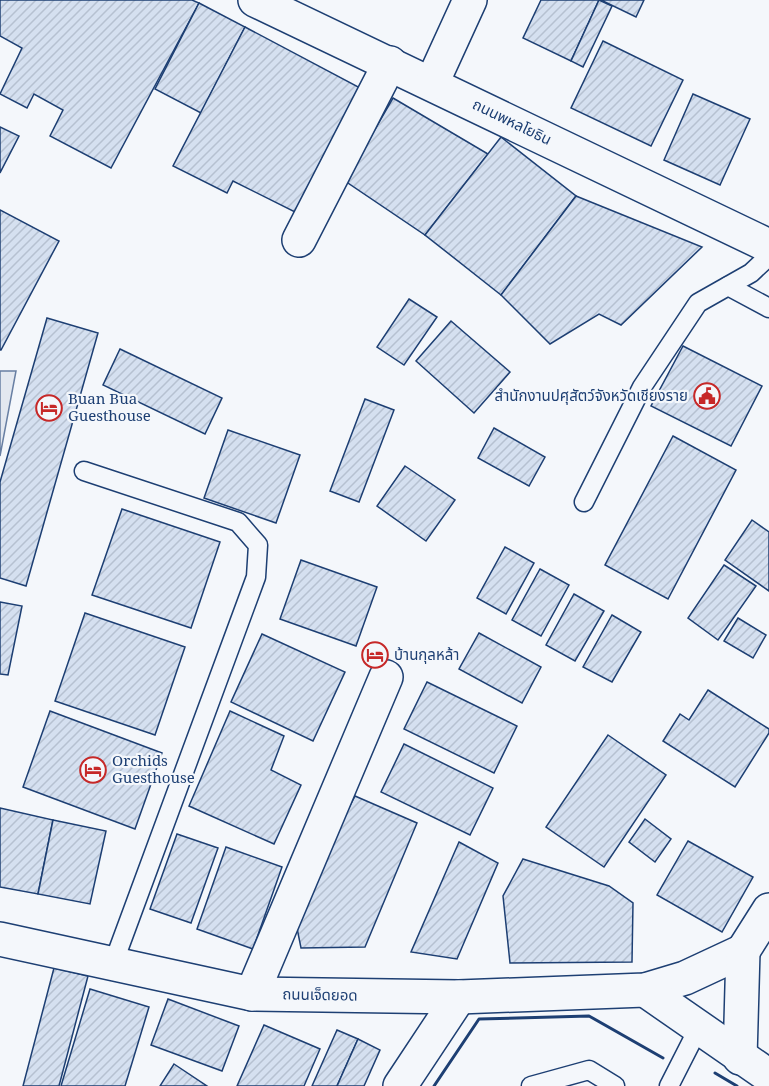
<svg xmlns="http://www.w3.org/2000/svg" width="769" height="1086" font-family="'Noto Serif','Noto Sans Thai',serif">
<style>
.parking{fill:#e3e8f0;stroke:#687fa3;stroke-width:1.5}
.building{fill:url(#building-hatch);stroke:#1d3f73;stroke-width:1.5}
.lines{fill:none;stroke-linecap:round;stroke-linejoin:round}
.lane-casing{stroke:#1d3f73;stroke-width:21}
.street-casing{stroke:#1d3f73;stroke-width:36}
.secondary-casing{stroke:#1d3f73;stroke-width:36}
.lane{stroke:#f4f7fb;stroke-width:18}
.street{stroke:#f4f7fb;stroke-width:33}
.secondary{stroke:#f4f7fb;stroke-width:33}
.wall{stroke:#1d3f73;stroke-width:3}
.labels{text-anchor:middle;stroke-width:4.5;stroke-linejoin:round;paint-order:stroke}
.street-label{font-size:15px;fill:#1d3f73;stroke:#f4f7fb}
.poi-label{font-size:15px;fill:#1d3f73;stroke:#f4f7fb;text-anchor:start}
</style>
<defs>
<pattern id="building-hatch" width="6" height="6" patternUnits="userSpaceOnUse" patternTransform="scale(1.5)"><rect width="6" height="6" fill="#d5e0f0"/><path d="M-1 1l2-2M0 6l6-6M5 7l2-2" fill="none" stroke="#b6c1d1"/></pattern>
</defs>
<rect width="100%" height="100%" fill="#f4f7fb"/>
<path class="parking" d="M0,371H16L0,456Z"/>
<g class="building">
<path d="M0,0H192L199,3L111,168L50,136L63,110L34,94L27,108L0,94L22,48L0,36Z"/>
<path d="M541,0H599L571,61L523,38Z"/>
<path d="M599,0L612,6L583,67L571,61Z"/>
<path d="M601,0H644L636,17Z"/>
<path d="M199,3L245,27L201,113L155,89Z"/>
<path d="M245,27L364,90L301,215L233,181L227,193L173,166Z"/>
<path d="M603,41L683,80L651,146L571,108Z"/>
<path d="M693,94L750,119L720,185L664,160Z"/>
<path d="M393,98L488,154L425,235L345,181Z"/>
<path d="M0,127L19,136L0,173Z"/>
<path d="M501,137L576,196L501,295L425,235Z"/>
<path d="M576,196L702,247L621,325L599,314L550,344L501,295Z"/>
<path d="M0,210L59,241L1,350H0Z"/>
<path d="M409,299L437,317L404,365L377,347Z"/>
<path d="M47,318L98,333L26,586L0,578V482Z"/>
<path d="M451,321L510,372L474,413L416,361Z"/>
<path d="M683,346L762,386L731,446L651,406Z"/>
<path d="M120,349L222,398L205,434L103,385Z"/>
<path d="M365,399L394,410L359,502L330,491Z"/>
<path d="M494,428L545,457L529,486L478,458Z"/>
<path d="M228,430L300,455L276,523L204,498Z"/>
<path d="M673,436L736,470L668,599L605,565Z"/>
<path d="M405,466L455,500L426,541L377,506Z"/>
<path d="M122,509L220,542L191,628L92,595Z"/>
<path d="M752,520L769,532V591L725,560Z"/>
<path d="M505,547L534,563L506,614L477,598Z"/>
<path d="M301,560L377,587L356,646L280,619Z"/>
<path d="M724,565L756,586L718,640L688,618Z"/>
<path d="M540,569L569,585L541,636L512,620Z"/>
<path d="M574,594L604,611L575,661L546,645Z"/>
<path d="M0,602L22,606L8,675L0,674Z"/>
<path d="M85,613L185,647L155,735L55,701Z"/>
<path d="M612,615L641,632L612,682L583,667Z"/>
<path d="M738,618L766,635L753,658L724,641Z"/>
<path d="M479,633L541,667L522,703L459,669Z"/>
<path d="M262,634L345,672L313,741L231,702Z"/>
<path d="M427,682L517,726L494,773L404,729Z"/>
<path d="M708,690L769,729V733L735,787L663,741L680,714L689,720Z"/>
<path d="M50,711L162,753L135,829L23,787Z"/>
<path d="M230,711L284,736L271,770L301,785L274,844L189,806Z"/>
<path d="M608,735L666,775L604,867L546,827Z"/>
<path d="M404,744L493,788L470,835L381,792Z"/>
<path d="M355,796L417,823L365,947L301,948L294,913Z"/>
<path d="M0,808L53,820L38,894L0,887Z"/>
<path d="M645,819L671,839L655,862L629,842Z"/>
<path d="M53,820L106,831L90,904L38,894Z"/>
<path d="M177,834L218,848L191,923L150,909Z"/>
<path d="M688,841L753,877L722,932L657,895Z"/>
<path d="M459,842L498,863L457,959L411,952Z"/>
<path d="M226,847L282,867L253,949L197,929Z"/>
<path d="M523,859L609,886L633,903L632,962L510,963L503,896Z"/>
<path d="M54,968L88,976L59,1086H23Z"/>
<path d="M90,989L149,1007L125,1086H61Z"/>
<path d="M168,999L239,1026L222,1071L151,1045Z"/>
<path d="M264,1025L320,1049L304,1086H237Z"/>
<path d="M337,1030L358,1039L337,1086H312Z"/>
<path d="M358,1039L380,1050L364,1086H337Z"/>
<path d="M174,1064L207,1086H160Z"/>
</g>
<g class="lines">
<g class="lane-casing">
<g id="lane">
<path d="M728,286L769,308"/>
<path d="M84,471L238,522L258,545L256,577L113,964"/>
<path d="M584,502L642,387L698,303L751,273L769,256"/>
<path d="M531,1086L589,1070L615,1086"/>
<path d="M669,1086L698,1029"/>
</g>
</g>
<g class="street-casing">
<g id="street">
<path d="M299,240L390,63"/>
<path d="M252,994L386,677"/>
<path d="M400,1086L459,997"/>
</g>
</g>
<g class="secondary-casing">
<g id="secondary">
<path d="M255,0L769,246"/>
<path d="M432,83L470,0"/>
<path d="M0,939L252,994L459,997L645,990L685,978L743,951"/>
<path d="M743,951L769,910"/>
<path d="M645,990L769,1076"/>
<path d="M740,1058L743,951"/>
</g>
</g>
<use href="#lane" class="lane"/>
<use href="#street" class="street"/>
<use href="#secondary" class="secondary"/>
<g class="wall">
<path d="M715,1073L737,1086"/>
<path d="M434,1086L479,1019L589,1016L663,1058"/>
</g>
</g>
<defs>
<g id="civic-ring" transform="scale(1.35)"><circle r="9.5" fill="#f4f7fb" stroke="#c62828" stroke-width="1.5"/><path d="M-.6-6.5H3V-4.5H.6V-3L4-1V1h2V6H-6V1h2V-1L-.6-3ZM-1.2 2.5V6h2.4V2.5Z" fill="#c62828"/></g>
<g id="hotel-ring" transform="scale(1.35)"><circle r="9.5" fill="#f4f7fb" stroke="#c62828" stroke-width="1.5"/><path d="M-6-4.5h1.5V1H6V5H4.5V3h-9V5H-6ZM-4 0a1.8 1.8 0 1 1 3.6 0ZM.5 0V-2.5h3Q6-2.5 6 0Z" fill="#c62828"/></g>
</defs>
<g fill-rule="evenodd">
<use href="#civic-ring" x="707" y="396"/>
<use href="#hotel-ring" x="49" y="408"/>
<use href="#hotel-ring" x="375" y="655"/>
<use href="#hotel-ring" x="93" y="770"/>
</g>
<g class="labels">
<g class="street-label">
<text transform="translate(512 122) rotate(26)" y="5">ถนนพหลโยธิน</text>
<text transform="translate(320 995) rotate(1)" y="5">ถนนเจ็ดยอด</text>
</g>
<g class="poi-label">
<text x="688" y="401" text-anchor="end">สำนักงานปศุสัตว์จังหวัดเชียงราย</text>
<text x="68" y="404">Buan Bua<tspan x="68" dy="17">Guesthouse</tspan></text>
<text x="394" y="660">บ้านกุลหล้า</text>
<text x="112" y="766">Orchids<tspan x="112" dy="17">Guesthouse</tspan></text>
</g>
</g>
</svg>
